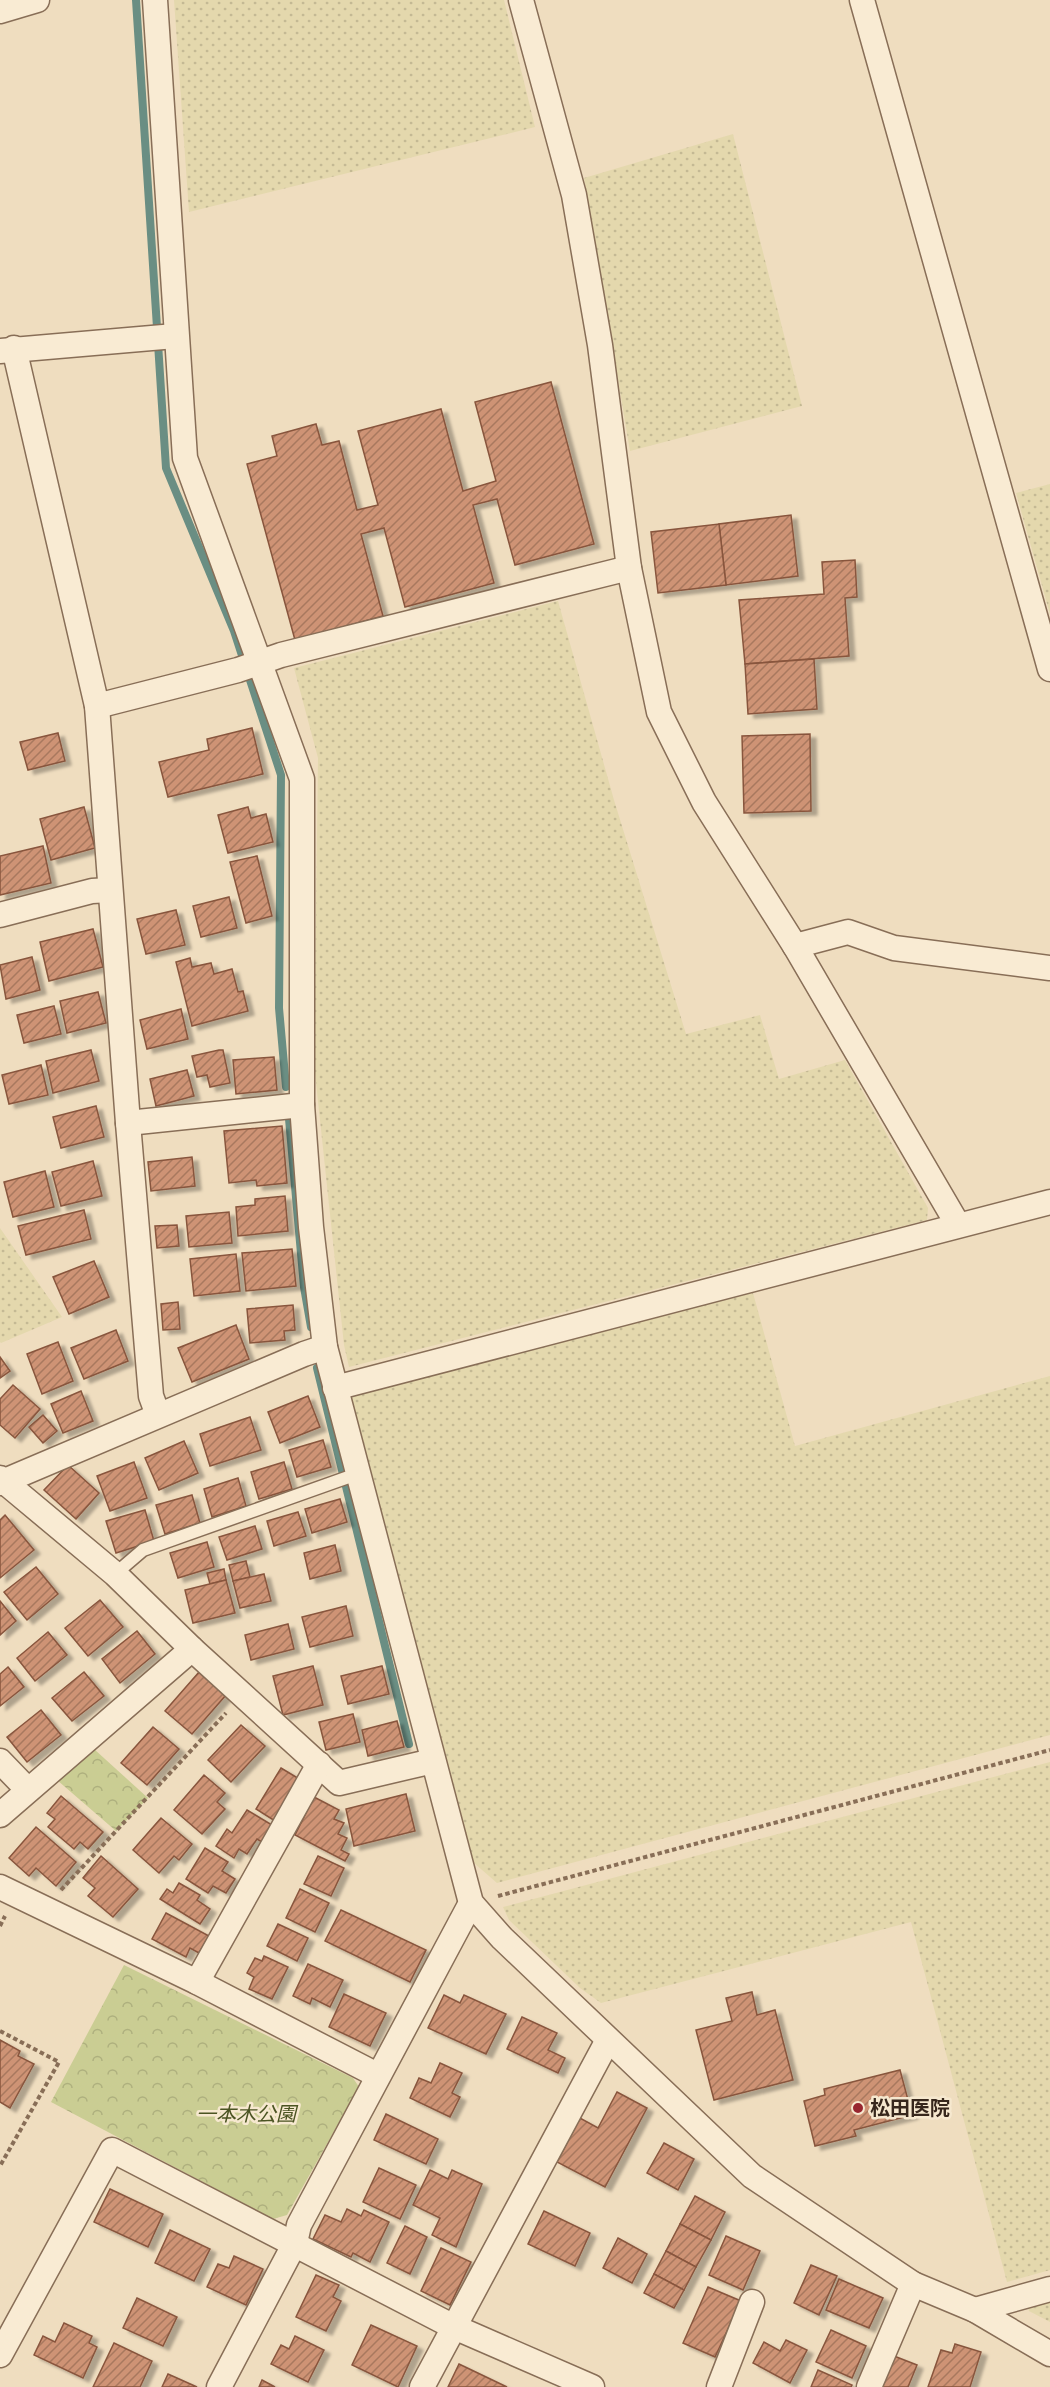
<svg xmlns="http://www.w3.org/2000/svg" width="1050" height="2387" font-family="Spectral,'Noto Sans JP',serif">
<style>
.farmland{fill:url(#farmland-dots)}
.park{fill:url(#park-crowns)}
.lines{fill:none;stroke-linecap:round;stroke-linejoin:round}
.stream{stroke:#6a8e83;stroke-width:8}
.building{fill:url(#building-hatch);stroke:#88553d;stroke-width:1.5;filter:url(#shadow)}
.service-casing{stroke:#886e57;stroke-width:15}
.minor-casing{stroke:#886e57;stroke-width:27}
.path{stroke:#886e57;stroke-width:4;stroke-dasharray:4.5 3;stroke-linecap:butt}
.service{stroke:#f9ebd3;stroke-width:12}
.minor{stroke:#f9ebd3;stroke-width:24}
.poi-dot{fill:#98262f;stroke:#f6e8cf;stroke-width:2}
.labels{text-anchor:middle;stroke-width:5;stroke-linejoin:round;paint-order:stroke}
.poi-label{font-size:20px;font-weight:bold;fill:#37271c;stroke:#f6e8cf;text-anchor:start}
.park-label{font-size:20px;font-style:italic;fill:#4b5422;stroke:#f6e8cf}
</style>
<defs>
<pattern id="farmland-dots" width="8" height="8" patternUnits="userSpaceOnUse" patternTransform="scale(1.5)"><rect width="8" height="8" fill="#e4d8ad"/><path d="M2 2h.1M6 6h.1" fill="none" stroke="#c4b994" stroke-width="1.8" stroke-linecap="round"/></pattern>
<pattern id="park-crowns" width="20" height="18" patternUnits="userSpaceOnUse" patternTransform="scale(1.5)"><rect width="20" height="18" fill="#cacd93"/><path d="M2 6a3 3 0 1 1 6 0M12 15a3 3 0 1 1 6 0" fill="none" stroke="#aeb07e"/></pattern>
<pattern id="building-hatch" width="6" height="6" patternUnits="userSpaceOnUse" patternTransform="scale(1.5)"><rect width="6" height="6" fill="#ce9374"/><path d="M-1 1l2-2M0 6l6-6M5 7l2-2" fill="none" stroke="#a8785e"/></pattern>
<filter id="shadow"><feDropShadow dx="6" dy="4" stdDeviation="1.5" flood-color="#0004"/></filter>
</defs>
<rect width="100%" height="100%" fill="#efddbf"/>
<g class="farmland">
<path d="M174,0H504L535,127L189,212Z"/>
<path d="M733,134L802,406L630,451L584,178Z"/>
<path d="M1050,484V614L1016,493Z"/>
<path d="M558,601L614,800L686,1034L760,1015L779,1079L845,1060L928,1208L927,1220L349,1367L344,1345L314,1064L318,758L294,668Z"/>
<path d="M0,1228L62,1317L1,1343L0,1342Z"/>
<path d="M753,1293L795,1446L1050,1376V1735L497,1883L474,1863L350,1393Z"/>
<path d="M1050,1762V2270L1007,2282L911,1922L601,2003L580,1988L509,1920L503,1907Z"/>
<path d="M1050,2299V2322L1029,2311L1027,2305Z"/>
</g>
<g class="park">
<path d="M94,1749L148,1798L116,1831L57,1780Z"/>
<path d="M124,1965L353,2078L359,2087L287,2215L273,2219L51,2102Z"/>
</g>
<g class="lines">
<g class="stream">
<path d="M136,0L166,468L234,631L281,775L279,1008L286,1087"/>
<path d="M289,1119L304,1287L311,1327"/>
<path d="M317,1368L409,1744"/>
</g>
</g>
<g class="building">
<path d="M551,382L594,544L515,565L497,499L473,505L494,583L405,607L384,528L361,534L383,616L295,640L247,464L277,456L272,436L316,424L322,445L339,441L357,510L378,505L358,431L441,409L463,491L496,481L475,402Z"/>
<path d="M791,515L798,576L726,585L719,524Z"/>
<path d="M719,524L726,585L658,593L651,532Z"/>
<path d="M855,560L857,597L845,598L849,656L745,664L739,600L824,594L822,562Z"/>
<path d="M814,659L817,709L748,714L745,664Z"/>
<path d="M252,728L263,774L168,797L159,762L209,750L207,739Z"/>
<path d="M58,733L65,761L28,770L20,742Z"/>
<path d="M810,734L811,811L744,813L742,736Z"/>
<path d="M84,807L95,848L51,860L40,819Z"/>
<path d="M248,807L251,818L266,814L273,842L228,853L218,815Z"/>
<path d="M43,846L51,883L0,895V856Z"/>
<path d="M257,856L272,916L246,923L230,862Z"/>
<path d="M229,897L237,928L201,937L193,906Z"/>
<path d="M176,910L185,945L146,954L137,919Z"/>
<path d="M93,929L103,967L49,981L40,942Z"/>
<path d="M32,957L40,990L6,999L0,965Z"/>
<path d="M190,958L192,967L211,963L214,974L232,969L238,992L243,991L248,1011L192,1026L176,962Z"/>
<path d="M98,992L106,1023L67,1033L60,1001Z"/>
<path d="M54,1006L61,1034L24,1043L17,1015Z"/>
<path d="M181,1009L188,1039L147,1049L140,1020Z"/>
<path d="M91,1050L99,1081L53,1093L46,1061Z"/>
<path d="M219,1050H223L230,1083L210,1087L207,1075L197,1077L192,1056Z"/>
<path d="M274,1057L277,1090L236,1094L233,1060Z"/>
<path d="M41,1065L48,1095L9,1104L2,1075Z"/>
<path d="M187,1070L194,1096L156,1106L150,1079Z"/>
<path d="M96,1106L104,1137L61,1148L53,1117Z"/>
<path d="M282,1126L287,1183L257,1186L256,1180L229,1183L224,1131Z"/>
<path d="M192,1157L195,1186L151,1191L148,1162Z"/>
<path d="M93,1161L102,1196L61,1206L52,1172Z"/>
<path d="M45,1171L54,1207L13,1217L4,1182Z"/>
<path d="M285,1196L288,1231L238,1236L236,1207L255,1205V1199Z"/>
<path d="M84,1210L91,1239L26,1255L18,1226Z"/>
<path d="M229,1212L232,1243L189,1247L186,1216Z"/>
<path d="M177,1225L179,1246L157,1248L155,1226Z"/>
<path d="M292,1249L296,1286L246,1291L242,1253Z"/>
<path d="M236,1254L240,1291L194,1296L190,1259Z"/>
<path d="M94,1261L109,1297L69,1314L53,1277Z"/>
<path d="M178,1302L180,1329L163,1330L161,1304Z"/>
<path d="M293,1305L295,1330L284,1331L285,1340L250,1343L247,1309Z"/>
<path d="M236,1325L249,1359L192,1382L178,1348Z"/>
<path d="M116,1330L128,1361L84,1379L71,1348Z"/>
<path d="M58,1342L73,1381L42,1394L27,1354Z"/>
<path d="M0,1357L10,1371L0,1378Z"/>
<path d="M13,1385L40,1409L15,1438L0,1425V1399Z"/>
<path d="M81,1391L93,1421L63,1433L51,1404Z"/>
<path d="M308,1396L320,1427L280,1443L268,1412Z"/>
<path d="M43,1415L57,1431L43,1443L29,1427Z"/>
<path d="M250,1417L261,1450L210,1466L200,1434Z"/>
<path d="M323,1440L331,1467L297,1477L289,1450Z"/>
<path d="M184,1441L198,1473L159,1490L145,1458Z"/>
<path d="M134,1462L147,1498L110,1511L97,1476Z"/>
<path d="M284,1462L292,1489L259,1499L251,1472Z"/>
<path d="M68,1465L99,1493L76,1519L44,1490Z"/>
<path d="M238,1478L246,1506L212,1517L204,1489Z"/>
<path d="M192,1495L200,1523L165,1534L156,1505Z"/>
<path d="M340,1499L347,1522L312,1533L305,1509Z"/>
<path d="M145,1510L154,1541L116,1553L106,1521Z"/>
<path d="M298,1512L306,1536L274,1546L267,1521Z"/>
<path d="M5,1515L34,1550L0,1578V1520Z"/>
<path d="M255,1526L262,1549L227,1560L219,1537Z"/>
<path d="M207,1542L214,1567L178,1578L170,1553Z"/>
<path d="M335,1545L341,1571L310,1579L304,1553Z"/>
<path d="M246,1561L250,1577L233,1581L229,1565Z"/>
<path d="M36,1567L58,1594L27,1620L4,1592Z"/>
<path d="M224,1569L226,1580L210,1584L207,1573Z"/>
<path d="M264,1574L271,1601L240,1608L233,1581Z"/>
<path d="M226,1580L235,1613L193,1623L185,1590Z"/>
<path d="M100,1600L123,1627L88,1656L65,1628Z"/>
<path d="M0,1601L16,1621L0,1635Z"/>
<path d="M346,1606L353,1636L310,1647L302,1617Z"/>
<path d="M288,1624L294,1649L251,1660L245,1635Z"/>
<path d="M137,1631L155,1654L120,1683L102,1659Z"/>
<path d="M48,1632L67,1655L35,1681L17,1658Z"/>
<path d="M313,1666L323,1705L283,1715L273,1676Z"/>
<path d="M382,1666L389,1694L348,1704L341,1676Z"/>
<path d="M8,1667L24,1687L0,1706V1674Z"/>
<path d="M84,1672L104,1696L72,1721L52,1698Z"/>
<path d="M199,1672L226,1695L192,1734L165,1711Z"/>
<path d="M41,1710L61,1735L27,1762L7,1737Z"/>
<path d="M353,1714L360,1742L326,1750L319,1722Z"/>
<path d="M397,1721L404,1747L368,1756L362,1730Z"/>
<path d="M241,1725L265,1746L231,1782L208,1760Z"/>
<path d="M153,1727L179,1749L147,1785L121,1763Z"/>
<path d="M281,1768L301,1780L275,1821L256,1809Z"/>
<path d="M204,1775L225,1793L217,1802L225,1809L202,1834L174,1810Z"/>
<path d="M406,1794L415,1831L354,1846L346,1809Z"/>
<path d="M61,1796L103,1832L88,1849L80,1842L74,1849L48,1827L55,1819L47,1813Z"/>
<path d="M314,1797L339,1810L334,1819L344,1823L338,1834L347,1838L341,1850L349,1854L345,1861L295,1835Z"/>
<path d="M247,1810L272,1825L262,1842L257,1839L247,1854L239,1849L234,1858L216,1846L227,1829L232,1833Z"/>
<path d="M161,1818L192,1844L179,1860L174,1856L159,1873L133,1850Z"/>
<path d="M36,1827L76,1862L56,1886L36,1868L29,1876L9,1858Z"/>
<path d="M205,1848L228,1862L222,1871L235,1879L226,1893L213,1886L208,1893L186,1879Z"/>
<path d="M101,1856L138,1889L113,1917L88,1896L95,1888L83,1878Z"/>
<path d="M318,1856L344,1868L331,1896L304,1884Z"/>
<path d="M179,1883L200,1895L197,1900L210,1909L200,1924L160,1899L167,1889L173,1893Z"/>
<path d="M300,1889L329,1903L315,1932L286,1918Z"/>
<path d="M341,1910L426,1950L410,1982L325,1941Z"/>
<path d="M166,1913L209,1936L199,1953L190,1948L186,1957L152,1939Z"/>
<path d="M278,1924L308,1938L297,1961L267,1946Z"/>
<path d="M264,1956L288,1967L272,1999L249,1989L254,1977L247,1973L255,1958L262,1961Z"/>
<path d="M308,1964L343,1980L330,2007L312,1998L310,2004L293,1996Z"/>
<path d="M752,1992L757,2015L775,2010L793,2080L714,2100L696,2030L732,2021L726,1998Z"/>
<path d="M344,1994L386,2013L370,2046L329,2027Z"/>
<path d="M444,1995L460,2003L464,1995L506,2014L486,2054L428,2028Z"/>
<path d="M522,2017L557,2033L548,2050L565,2058L558,2073L507,2049Z"/>
<path d="M0,2040L20,2051L18,2056L34,2064L10,2108L0,2102Z"/>
<path d="M440,2063L462,2073L452,2093L460,2097L450,2117L410,2098L419,2078L431,2083Z"/>
<path d="M900,2070L912,2115L854,2130L856,2136L815,2146L804,2101L825,2095L824,2089Z"/>
<path d="M617,2092L647,2108L605,2187L557,2162L580,2118L598,2128Z"/>
<path d="M386,2114L438,2139L426,2164L374,2140Z"/>
<path d="M664,2143L694,2159L678,2190L647,2173Z"/>
<path d="M379,2168L416,2185L400,2219L363,2202Z"/>
<path d="M430,2170L448,2179L452,2170L482,2184L456,2247L432,2235L440,2218L413,2205Z"/>
<path d="M110,2189L163,2214L148,2247L94,2222Z"/>
<path d="M695,2196L725,2212L711,2240L680,2224Z"/>
<path d="M347,2209L361,2216L364,2210L389,2222L370,2262L353,2253L351,2257L313,2239L325,2215L341,2222Z"/>
<path d="M544,2211L590,2233L575,2266L528,2244Z"/>
<path d="M680,2224L711,2240L696,2267L666,2251Z"/>
<path d="M405,2226L427,2237L410,2274L387,2263Z"/>
<path d="M170,2230L210,2249L194,2281L155,2263Z"/>
<path d="M726,2236L760,2251L743,2290L709,2275Z"/>
<path d="M618,2238L647,2254L632,2283L603,2268Z"/>
<path d="M441,2248L471,2262L450,2305L421,2291Z"/>
<path d="M666,2251L696,2267L684,2290L654,2274Z"/>
<path d="M234,2256L263,2269L246,2305L207,2287L218,2264L229,2268Z"/>
<path d="M811,2265L837,2276L819,2315L794,2303Z"/>
<path d="M654,2274L684,2290L674,2308L644,2293Z"/>
<path d="M316,2275L339,2285L333,2297L341,2301L326,2331L296,2317Z"/>
<path d="M839,2279L883,2298L869,2328L826,2310Z"/>
<path d="M708,2287L741,2301L715,2357L683,2343Z"/>
<path d="M137,2298L177,2317L163,2346L123,2328Z"/>
<path d="M64,2323L92,2336L89,2343L97,2347L83,2378L34,2355L43,2336L55,2342Z"/>
<path d="M371,2325L417,2346L398,2387L352,2365Z"/>
<path d="M831,2330L866,2346L852,2378L816,2362Z"/>
<path d="M295,2336L324,2350L308,2382L271,2364L281,2345L289,2349Z"/>
<path d="M786,2340L807,2350L790,2383L753,2363L764,2342L780,2351Z"/>
<path d="M114,2343L152,2361L140,2387H93Z"/>
<path d="M955,2344L981,2352L970,2387H928L941,2350L952,2353Z"/>
<path d="M894,2356L917,2365L908,2387H882Z"/>
<path d="M459,2364L507,2387H448Z"/>
<path d="M818,2370L852,2385L851,2387H811Z"/>
<path d="M168,2374L197,2387H162Z"/>
<path d="M262,2380L275,2387H259Z"/>
</g>
<g class="lines">
<g class="service-casing">
<path id="service" d="M115,1574L143,1550L357,1474"/>
</g>
<g class="minor-casing">
<g id="minor">
<path d="M155,0L185,458L302,779V1105L311,1227L325,1347L471,1903L502,1938L752,2176L913,2284L975,2310L1050,2354"/>
<path d="M521,0L574,195L600,345L629,568L659,712L704,802L795,946L958,1225"/>
<path d="M862,0L1050,669"/>
<path d="M0,11L37,0"/>
<path d="M14,348L97,706L128,1123L151,1396L158,1415"/>
<path d="M0,351L175,336"/>
<path d="M97,706L238,670L281,655L629,568"/>
<path d="M0,915L92,891L110,890"/>
<path d="M795,946L848,932L894,948L1050,968"/>
<path d="M128,1123L302,1105"/>
<path d="M335,1388L1050,1202"/>
<path d="M0,1478L115,1574L192,1649L339,1783L433,1761"/>
<path d="M0,1483L304,1354L325,1347"/>
<path d="M0,1761L27,1789"/>
<path d="M0,1815L192,1649"/>
<path d="M0,1887L197,1982L377,2075"/>
<path d="M197,1982L319,1764"/>
<path d="M975,2310L1050,2289"/>
<path d="M0,2355L112,2150L452,2326L592,2387"/>
<path d="M219,2387L295,2243L299,2225L471,1903"/>
<path d="M422,2387L608,2040"/>
<path d="M719,2387L752,2302"/>
<path d="M869,2387L913,2284"/>
</g>
</g>
<g class="path">
<path d="M61,1890L226,1713"/>
<path d="M498,1896L1050,1750"/>
<path d="M0,1926L5,1916"/>
<path d="M0,2031L59,2062L0,2166"/>
</g>
<use href="#service" class="service"/>
<use href="#minor" class="minor"/>
</g>
<circle class="poi-dot" cx="858" cy="2108" r="6"/>
<g class="labels">
<g class="poi-label">
<text x="870" y="2115">松田医院</text>
</g>
<g class="park-label">
<text x="246" y="2121">一本木公園</text>
</g>
</g>
</svg>
